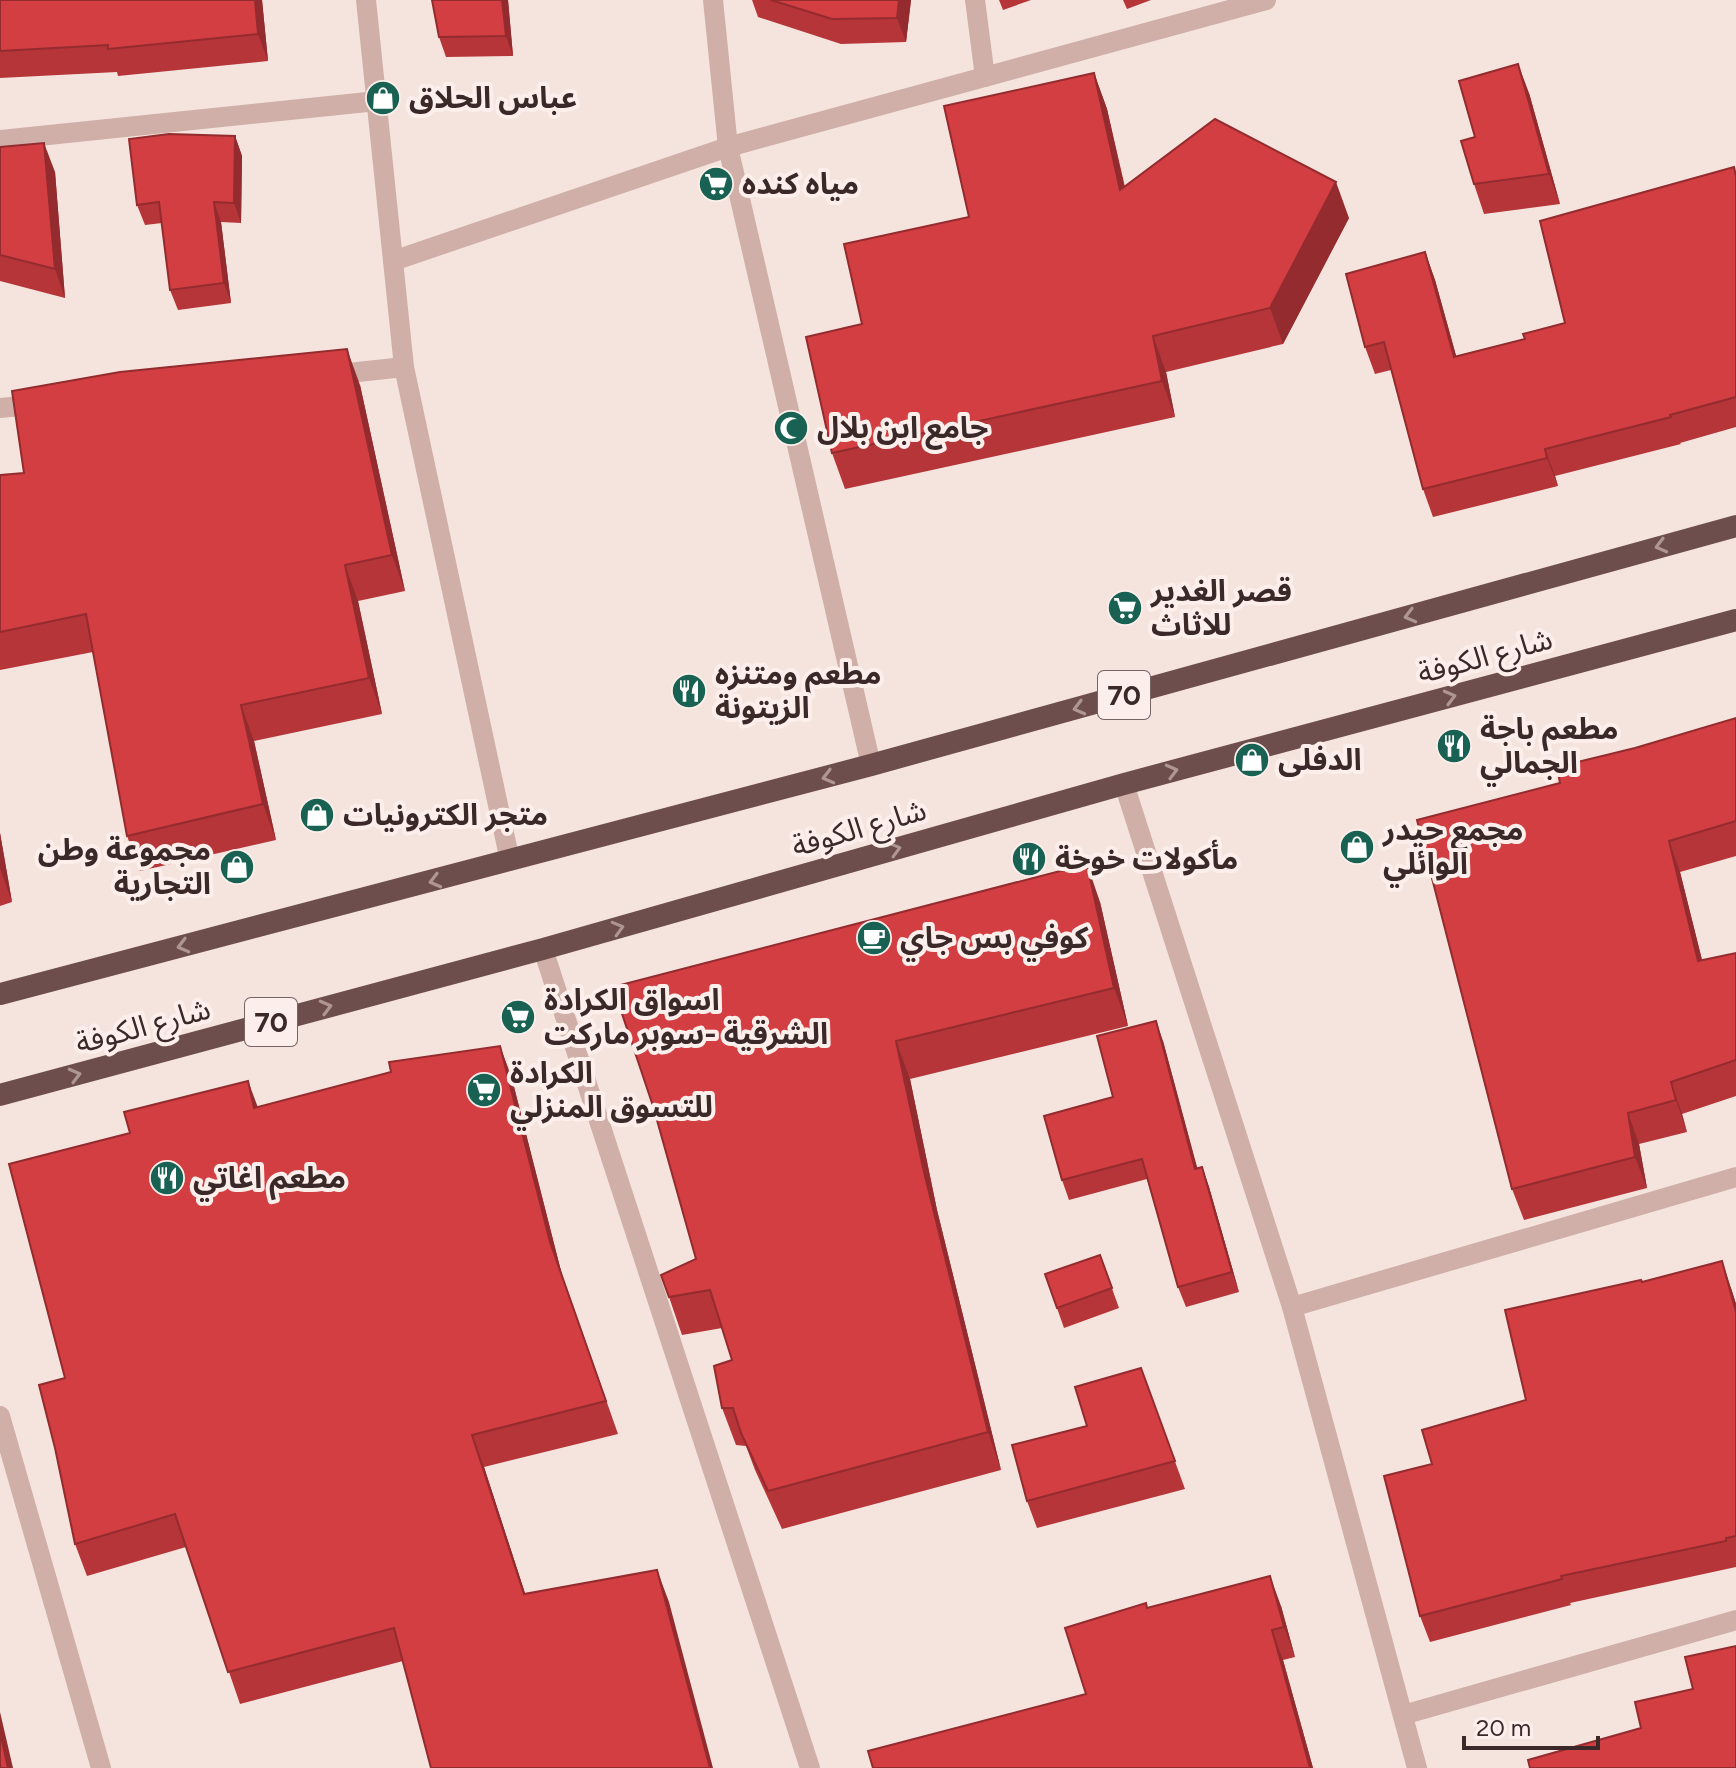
<svg xmlns="http://www.w3.org/2000/svg" width="1736" height="1768" font-family="Figtree,'Noto Sans Arabic',sans-serif">
<style>
.lines{fill:none;stroke-linecap:round;stroke-linejoin:round}
.minor{stroke:#cfafa8;stroke-width:20}
.trunk{stroke:#6e4e4c;stroke-width:22}
.wall{fill:#b53539}
.shaded-wall{fill:#942b2e}
.building{fill:#d33e42;stroke:#942b2e;stroke-width:2}
.oneway{stroke:#ae9694}
.labels{text-anchor:middle;stroke-width:8;stroke-linejoin:round;paint-order:stroke}
.shield{fill:#fcefeb;stroke:#756463;stroke-width:2}
.shield-label{font-size:28px;font-weight:bold;fill:#3b2929}
.poi-label{font-size:30px;font-weight:bold;fill:#3b2929;stroke:#fcefeb;text-anchor:start}
.street-label{font-size:30px;fill:#3b2929;stroke:#fcefeb}
</style>
<rect width="100%" height="100%" fill="#f5e4de"/>
<g class="lines">
<g class="minor">
<path d="M366,0L404,367L510,861"/>
<path d="M713,0L728,147L871,765"/>
<path d="M975,0L985,77"/>
<path d="M0,140L377,101"/>
<path d="M393,261L728,147L1266,0"/>
<path d="M330,375L404,367"/>
<path d="M0,408L40,404"/>
<path d="M1124,784L1292,1307L1417,1768"/>
<path d="M543,949L810,1768"/>
<path d="M1292,1307L1736,1177"/>
<path d="M0,1416L101,1768"/>
<path d="M1403,1715L1736,1620"/>
</g>
<g class="trunk">
<path d="M0,994L871,765L1736,526"/>
<path d="M0,1095L543,949L1124,784L1736,620"/>
</g>
</g>
<g class="wall">
<path d="M0,0H262L268,61L118,76L117,72L0,78Z"/>
<path d="M432,0H508L513,56L446,57L439,37Z"/>
<path d="M752,0H911L906,42L841,44L758,17Z"/>
<path d="M999,0H1031L1003,10Z"/>
<path d="M1123,0H1151L1127,9Z"/>
<path d="M1094,73L1107,109L1125,187L1349,218L1283,344L1166,372L1175,417L845,489L832,453L862,324L969,217Z"/>
<path d="M1529,93L1560,204L1484,214L1474,184L1475,137Z"/>
<path d="M235,136L242,156L241,223L221,222L231,303L178,310L170,290L162,223L145,225L137,205Z"/>
<path d="M0,147L55,172L65,298L0,281Z"/>
<path d="M1736,174V427L1680,443L1681,444L1555,476L1558,486L1433,517L1423,489L1391,370L1375,374L1365,347L1425,252L1435,280L1456,356L1525,339L1565,323Z"/>
<path d="M360,385L405,591L358,601L382,714L254,741L276,840L140,871L127,836L93,652L0,670V475L24,473Z"/>
<path d="M1736,718V856L1680,872L1702,960L1736,953V1096L1682,1114L1687,1132L1639,1144L1647,1188L1524,1220L1512,1189L1560,783L1635,748Z"/>
<path d="M0,833L12,902L0,906Z"/>
<path d="M1100,902L1128,1026L910,1079L937,1210L1001,1470L782,1529L755,1470L746,1446L736,1445L722,1408L732,1360L722,1328L682,1335L669,1297L696,1259L653,1106Z"/>
<path d="M1163,1041L1197,1169L1202,1167L1209,1187L1239,1292L1186,1307L1178,1287L1147,1179L1069,1200L1062,1180L1113,1097Z"/>
<path d="M500,1046L512,1079L562,1275L618,1434L484,1467L525,1594L669,1602L403,1661L240,1704L186,1547L87,1576L75,1544L65,1378L257,1107Z"/>
<path d="M1100,1255L1119,1308L1064,1328L1045,1274Z"/>
<path d="M1642,1282L1731,1288L1736,1304V1567L1570,1603L1571,1605L1430,1642L1420,1616L1432,1464L1526,1400Z"/>
<path d="M1141,1368L1185,1489L1037,1528L1027,1501L1087,1426Z"/>
<path d="M1281,1606L1295,1657L1283,1660L1313,1768H873L1086,1694L1148,1608Z"/>
</g>
<g class="shaded-wall">
<path d="M255,0H262L268,61L258,34Z"/>
<path d="M502,0H508L513,56L506,36Z"/>
<path d="M899,0H911L906,42L897,18Z"/>
<path d="M1518,64L1529,93L1560,204L1549,174Z"/>
<path d="M1094,73L1107,109L1133,226L1120,190Z"/>
<path d="M235,136L242,156L241,223L234,203Z"/>
<path d="M44,143L55,172L65,298L55,269Z"/>
<path d="M1336,182L1349,218L1283,344L1270,308Z"/>
<path d="M214,202L221,222L231,303L224,283Z"/>
<path d="M1425,252L1435,280L1464,384L1454,357Z"/>
<path d="M1153,336L1166,372L1175,417L1162,381Z"/>
<path d="M347,349L360,385L405,591L392,555Z"/>
<path d="M1545,449L1555,476L1558,486L1547,458Z"/>
<path d="M345,565L358,601L382,714L369,678Z"/>
<path d="M241,705L254,741L276,840L263,804Z"/>
<path d="M0,833L12,902L0,868Z"/>
<path d="M1669,841L1680,872L1710,992L1698,961Z"/>
<path d="M1087,864L1100,902L1128,1026L1114,988Z"/>
<path d="M1156,1021L1163,1041L1203,1189L1195,1169Z"/>
<path d="M896,1041L910,1079L937,1210L1001,1470L988,1432L924,1172Z"/>
<path d="M500,1046L512,1079L562,1275L618,1434L550,1242Z"/>
<path d="M248,1081L260,1113L254,1108Z"/>
<path d="M1671,1082L1682,1114L1687,1132L1676,1100Z"/>
<path d="M1628,1113L1639,1144L1647,1188L1635,1157Z"/>
<path d="M1202,1167L1209,1187L1239,1292L1232,1272Z"/>
<path d="M1722,1261L1731,1288L1736,1304V1312Z"/>
<path d="M472,1435L484,1467L536,1627L524,1594Z"/>
<path d="M657,1570L669,1602L713,1768H710Z"/>
<path d="M1270,1576L1281,1606L1295,1657L1284,1627Z"/>
<path d="M1272,1630L1283,1660L1313,1768H1310Z"/>
<path d="M0,1712L13,1768H8L0,1732Z"/>
</g>
<g class="building">
<path d="M0,0H255L258,34L108,49V45L0,51Z"/>
<path d="M432,0H502L506,36L439,37Z"/>
<path d="M771,0H899L897,18L832,19Z"/>
<path d="M1518,64L1549,174L1474,184L1461,141L1475,137L1459,81Z"/>
<path d="M1094,73L1120,190L1215,119L1336,182L1270,308L1153,336L1162,381L832,453L806,337L862,324L844,244L969,217L944,106Z"/>
<path d="M169,134L235,136L234,203L214,202L224,283L170,290L159,202L137,205L129,139Z"/>
<path d="M44,143L55,269L0,255V147Z"/>
<path d="M1734,167L1736,176V397L1670,415L1671,417L1545,449L1547,458L1423,489L1384,342L1365,347L1346,274L1425,252L1454,357L1525,339L1523,334L1565,323L1540,221Z"/>
<path d="M347,349L392,555L345,565L369,678L241,705L263,804L127,836L86,614L0,632V475L24,473L12,391L120,372Z"/>
<path d="M1736,718V821L1669,841L1698,961L1736,953V1060L1671,1082L1676,1100L1628,1113L1635,1157L1512,1189L1417,820L1560,783L1557,767L1635,748Z"/>
<path d="M1087,864L1114,988L896,1041L924,1172L988,1432L768,1491L741,1433L733,1408H722L714,1366L732,1360L710,1290L669,1297L661,1275L696,1259L653,1106L613,987Z"/>
<path d="M1156,1021L1195,1169L1202,1167L1232,1272L1178,1287L1142,1159L1062,1180L1044,1116L1113,1097L1097,1036Z"/>
<path d="M500,1046L550,1242L606,1401L472,1435L524,1594L657,1570L710,1768H431L394,1628L228,1672L175,1514L75,1544L55,1448L39,1385L65,1378L9,1164L130,1133L124,1112L248,1081L254,1108L391,1072L389,1062Z"/>
<path d="M1100,1255L1112,1288L1057,1308L1045,1274Z"/>
<path d="M1722,1261L1736,1312V1536L1726,1538V1541L1561,1576L1562,1579L1420,1616L1384,1476L1432,1464L1422,1430L1526,1400L1505,1310L1641,1280L1642,1282Z"/>
<path d="M1141,1368L1175,1461L1027,1501L1012,1445L1087,1426L1075,1387Z"/>
<path d="M1270,1576L1284,1627L1272,1630L1310,1768H873L868,1751L1086,1694L1065,1628L1146,1603L1147,1608Z"/>
<path d="M1736,1646V1768H1530L1528,1760L1641,1728L1635,1702L1693,1689L1685,1657Z"/>
<path d="M0,1732L8,1768H0Z"/>
</g>
<defs><path id="oneway-chevron" d="M-2-3.5L2.5 0L-2 3.5" fill="none" stroke-width="1.6" stroke-linecap="round" stroke-linejoin="round" transform="scale(2)"/></defs>
<g class="oneway">
<use href="#oneway-chevron" transform="translate(1661 546) rotate(165)"/>
<use href="#oneway-chevron" transform="translate(1410 616) rotate(165)"/>
<use href="#oneway-chevron" transform="translate(1450 697) rotate(-15)"/>
<use href="#oneway-chevron" transform="translate(1079 708) rotate(165)"/>
<use href="#oneway-chevron" transform="translate(1172 771) rotate(-15)"/>
<use href="#oneway-chevron" transform="translate(828 777) rotate(165)"/>
<use href="#oneway-chevron" transform="translate(895 849) rotate(-16)"/>
<use href="#oneway-chevron" transform="translate(435 881) rotate(165)"/>
<use href="#oneway-chevron" transform="translate(618 928) rotate(-16)"/>
<use href="#oneway-chevron" transform="translate(183 946) rotate(165)"/>
<use href="#oneway-chevron" transform="translate(326 1007) rotate(-15)"/>
<use href="#oneway-chevron" transform="translate(75 1075) rotate(-15)"/>
</g>
<defs>
<g id="shop-disc" transform="scale(1.8)"><circle r="9.5" fill="#196253" stroke="#fcefeb"/><path d="M-5-2.5h2.3a2.7 3.5 0 0 1 5.4 0H5L5.5 6h-11ZM-1.5-2.5h3a1.5 2.3 0 0 0-3 0Z" fill="#fff"/></g>
<g id="supermarket-disc" transform="scale(1.8)"><circle r="9.5" fill="#196253" stroke="#fcefeb"/><path d="M-6-5.5h2.5l.6 2H6L4.5 2H-2.5L-4.4-4H-6ZM-1.5 3.2a1.3 1.3 0 1 0 .1 0ZM3 3.2a1.3 1.3 0 1 0 .1 0Z" fill="#fff"/></g>
<g id="mosque-disc" transform="scale(1.8)"><circle r="9.5" fill="#196253" stroke="#fcefeb"/><path d="M3.5-4.9A6 6 0 1 0 3.5 4.9A5 5 0 1 1 3.5-4.9Z" fill="#fff"/></g>
<g id="restaurant-disc" transform="scale(1.8)"><circle r="9.5" fill="#196253" stroke="#fcefeb"/><path d="M-5-6h1v4h1v-4h1v4h1v-4h1v5L-1.5 .5V6h-2V.5L-5-1ZM5-6V6H3V1.5H1.5Q1.5-4 5-6Z" fill="#fff"/></g>
<g id="cafe-disc" transform="scale(1.8)"><circle r="9.5" fill="#196253" stroke="#fcefeb"/><path d="M-5.5-4.5H6V0H3Q3 3.5 0 3.5H-2.5Q-5.5 3.5-5.5 0ZM3-3.2v2h1.7v-2ZM-6 4.5H4V6H-6Z" fill="#fff"/></g>
</defs>
<g fill-rule="evenodd">
<use href="#shop-disc" x="383" y="98"/>
<use href="#supermarket-disc" x="716" y="184"/>
<use href="#mosque-disc" x="791" y="428"/>
<use href="#supermarket-disc" x="1125" y="608"/>
<use href="#restaurant-disc" x="689" y="691"/>
<use href="#restaurant-disc" x="1454" y="746"/>
<use href="#shop-disc" x="1252" y="760"/>
<use href="#shop-disc" x="317" y="815"/>
<use href="#shop-disc" x="1357" y="847"/>
<use href="#restaurant-disc" x="1029" y="859"/>
<use href="#shop-disc" x="237" y="867"/>
<use href="#cafe-disc" x="874" y="938"/>
<use href="#supermarket-disc" x="518" y="1017"/>
<use href="#supermarket-disc" x="484" y="1090"/>
<use href="#restaurant-disc" x="167" y="1178"/>
</g>
<g class="labels">
<g class="shield">
<rect x="1098" y="671" width="52" height="48" rx="6"/>
<rect x="245" y="998" width="52" height="48" rx="6"/>
</g>
<g class="shield-label">
<text x="1124" y="705">70</text>
<text x="271" y="1032">70</text>
</g>
<g class="poi-label">
<text x="409" y="108">عباس الحلاق</text>
<text x="742" y="194">مياه كنده</text>
<text x="817" y="438">جامع ابن بلال</text>
<text x="1151" y="601">قصر الغدير<tspan x="1151" dy="34">للاثاث</tspan></text>
<text x="715" y="684">مطعم ومتنزه<tspan x="715" dy="34">الزيتونة</tspan></text>
<text x="1480" y="739">مطعم باجة<tspan x="1480" dy="34">الجمالي</tspan></text>
<text x="1278" y="770">الدفلى</text>
<text x="343" y="825">متجر الكترونيات</text>
<text x="1383" y="840">مجمع حيدر<tspan x="1383" dy="34">الوائلي</tspan></text>
<text x="211" y="860" text-anchor="end">مجموعة وطن<tspan x="211" dy="34">التجارية</tspan></text>
<text x="1055" y="869">مأكولات خوخة</text>
<text x="900" y="948">كوفي بس جاي</text>
<text x="544" y="1010">اسواق الكرادة<tspan x="544" dy="34">الشرقية -سوبر ماركت</tspan></text>
<text x="510" y="1083">الكرادة<tspan x="510" dy="34">للتسوق المنزلي</tspan></text>
<text x="193" y="1188">مطعم اغاتي</text>
</g>
<g class="street-label">
<text transform="translate(1485 656) rotate(-15)" y="10">شارع الكوفة</text>
<text transform="translate(859 828) rotate(-16)" y="10">شارع الكوفة</text>
<text transform="translate(143 1026) rotate(-15)" y="10">شارع الكوفة</text>
</g>
</g>
<path d="M1464 1736v12h134v-12" fill="none" stroke="#3b2929" stroke-width="4"/>
<text x="1476" y="1736" font-size="24" fill="#3b2929" stroke="#fcefeb" stroke-width="6" paint-order="stroke">20 m</text>
</svg>
